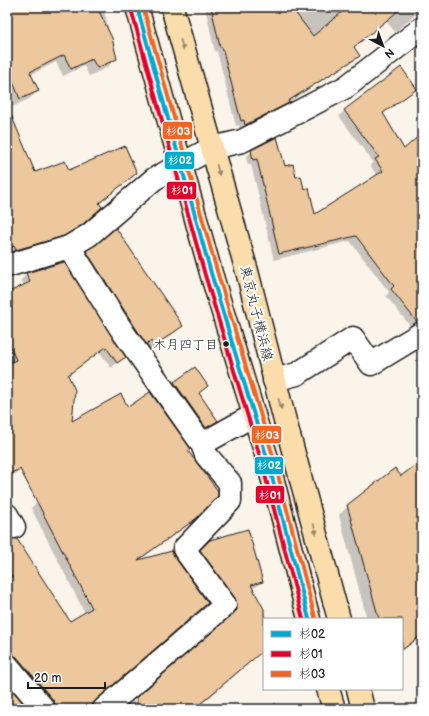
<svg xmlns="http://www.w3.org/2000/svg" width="429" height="716" font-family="'Balsamiq Sans','Klee One',sans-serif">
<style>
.shadow{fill:#0003}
.building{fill:#edc79d;stroke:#1c1c1c}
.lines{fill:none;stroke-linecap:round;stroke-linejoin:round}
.minor-casing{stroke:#1c1c1c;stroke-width:25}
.major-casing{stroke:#1c1c1c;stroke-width:25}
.minor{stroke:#fff;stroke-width:22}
.major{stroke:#faddab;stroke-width:22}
.bus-1-casing{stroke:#fff;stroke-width:7}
.bus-2-casing{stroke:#fff;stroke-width:7}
.bus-3-casing{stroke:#fff;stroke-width:7}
.bus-1{stroke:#00a9ce;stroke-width:4}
.bus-2{stroke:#e4002b;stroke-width:4}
.bus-3{stroke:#f26522;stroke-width:4}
.oneway{fill:#96866b}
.bus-dot{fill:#1c1c1c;stroke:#fff;stroke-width:1.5}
.labels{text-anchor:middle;stroke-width:4;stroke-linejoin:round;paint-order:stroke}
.bus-label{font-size:13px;fill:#1c1c1c;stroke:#fff;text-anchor:end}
.street-label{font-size:14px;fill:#1c1c1c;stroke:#fff}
.line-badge{stroke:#fff;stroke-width:1.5}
.badge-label{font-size:11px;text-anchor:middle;font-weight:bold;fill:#fff}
</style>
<rect width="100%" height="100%" fill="#fbf4eb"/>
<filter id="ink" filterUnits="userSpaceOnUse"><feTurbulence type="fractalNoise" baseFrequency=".025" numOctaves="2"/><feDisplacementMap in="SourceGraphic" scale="8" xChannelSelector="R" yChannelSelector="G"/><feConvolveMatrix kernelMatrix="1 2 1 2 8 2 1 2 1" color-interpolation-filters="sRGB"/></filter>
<g filter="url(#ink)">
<g class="shadow">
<path d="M7,7H103L116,58L108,67L89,76L84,66L63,76L56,62L30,75L38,91L29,99L12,107L7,95Z"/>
<path d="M205,7H422V9L395,32L386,21L353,48L359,56L353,61L287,103L282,108L240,130L239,125L236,126L217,51L215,52Z"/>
<path d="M416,89L383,114L404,151L422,135V319L411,327L386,296L389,292L350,241L274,260L251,164L248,165L246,157L252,151L284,167L295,178L303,190L315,215L377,176L370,165L373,162L339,116L345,110Z"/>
<path d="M7,125L34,173L68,171L129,179L99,204L95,213L75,231L57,241L10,256L7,251Z"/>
<path d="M87,252L181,326L174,333L146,353L79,260Z"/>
<path d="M27,274L124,357L111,368L100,352L67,376L71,423L128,408L187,451L216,496L189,524L138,561L91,709H49L7,660V538L70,622L85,613L31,508L116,425L7,478V294L24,286L21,280Z"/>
<path d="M195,369L198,393L217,421L203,430L172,386Z"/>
<path d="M422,468V636L402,651V619H367L339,515L348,506Z"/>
<path d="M211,541L262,581L256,587L252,588L268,619H264V650L196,709H125L228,620L232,610L195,557Z"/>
<path d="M275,702L282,709H267Z"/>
</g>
<g class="building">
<path d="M7,7H97L112,38L117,59L97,68L92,59L71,69L64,55L30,72L39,91L20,99L7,68Z"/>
<path d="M211,7H291L313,36L348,7H403L354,47L360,56L288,101L289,103L245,125L244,120L241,121L222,47H220Z"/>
<path d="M401,67L417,89L383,113L404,149L422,133V321L417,322L391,289L394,286L356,236L279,254L257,159L253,160L251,150L277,137L285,166L293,164L296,177L301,176L304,189L309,188L315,214L383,171L375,159L379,157L344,110Z"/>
<path d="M7,105L35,172L65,161L69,170L125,146L137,173L99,203L102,207L82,225L64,236L16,250L14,246L7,248Z"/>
<path d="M116,228L183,326L154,346L151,341L146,344L86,251Z"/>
<path d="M64,262L126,357L117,363L106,347L68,375L75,390L72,421L121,394L128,407L150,392L191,449L188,451L218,491V496L197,518L138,560L172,551L174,556L208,603L96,700L89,709H56L54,701L17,657L7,653V585L14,580L7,569V537L17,539L70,621L92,608L20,469L7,475V364L16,360L7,339V293L30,282L26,273Z"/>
<path d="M195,367L208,386L199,393L218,421L206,428L174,382Z"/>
<path d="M422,460V635L402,650V619H379L347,505L395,468L401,476Z"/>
<path d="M248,529L263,582L251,585L264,609V650L194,709H137V697L237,610V604L235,598L200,550L210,540Z"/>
<path d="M7,684L28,709H7Z"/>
</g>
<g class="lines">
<g class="minor-casing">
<g id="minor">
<path d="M69,247L123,332L202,444L206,455L230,483V501L184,549L225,605L104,709"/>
<path d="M7,266L69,247L89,235L154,179L212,148L242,141L346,87L422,28"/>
<path d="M274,380L297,374L353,338L371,364L422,333"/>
<path d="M202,444L254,415"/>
<path d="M7,515L14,527"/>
<path d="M7,665L44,709"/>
</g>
</g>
<g class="major-casing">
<g id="major">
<path d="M137,7L211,273L267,458L309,619"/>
<path d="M172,7L248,275L284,417L339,619"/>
<path d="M328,689L334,709"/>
<path d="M358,689L363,709"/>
</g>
</g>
<use href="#minor" class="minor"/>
<use href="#major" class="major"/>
<g class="bus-1-casing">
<path id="bus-1" d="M137,7L211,273L267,458L309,619"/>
</g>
<g class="bus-2-casing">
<path id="bus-2" d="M131,9L205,275L261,460L303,619"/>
</g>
<g class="bus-3-casing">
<path id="bus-3" d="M143,7L217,271L273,456L315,617"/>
</g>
<use href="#bus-1" class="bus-1"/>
<use href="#bus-2" class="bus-2"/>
<use href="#bus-3" class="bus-3"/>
</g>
<defs><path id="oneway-solid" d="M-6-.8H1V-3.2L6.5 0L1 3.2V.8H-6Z"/></defs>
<g class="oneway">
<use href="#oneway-solid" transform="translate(182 45) rotate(75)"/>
<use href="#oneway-solid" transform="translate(218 170) rotate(75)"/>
<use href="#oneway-solid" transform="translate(280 404) rotate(75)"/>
<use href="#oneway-solid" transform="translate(315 529) rotate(75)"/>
</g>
</g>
<circle class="bus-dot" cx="226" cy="344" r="3.5"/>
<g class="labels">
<g class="bus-label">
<text x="218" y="349">木月四丁目</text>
</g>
<g class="street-label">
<text transform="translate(257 313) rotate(76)" y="5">東京丸子横浜線</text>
</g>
</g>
<g class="line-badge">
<rect x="162" y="121" width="31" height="19" rx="4" fill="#f26522"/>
<rect x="164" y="151" width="31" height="19" rx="4" fill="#00a9ce"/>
<rect x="166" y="181" width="31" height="19" rx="4" fill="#e4002b"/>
<rect x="251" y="425" width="31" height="19" rx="4" fill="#f26522"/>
<rect x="254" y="456" width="30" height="19" rx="4" fill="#00a9ce"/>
<rect x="255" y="485" width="30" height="19" rx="4" fill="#e4002b"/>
</g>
<g class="badge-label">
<text x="178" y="135">杉03</text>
<text x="180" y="164">杉02</text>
<text x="182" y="194">杉01</text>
<text x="267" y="439">杉03</text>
<text x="269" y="469">杉02</text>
<text x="270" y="499">杉01</text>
</g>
<rect width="429" height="716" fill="none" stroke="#fff" stroke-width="24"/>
<rect x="12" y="12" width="405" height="692" fill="none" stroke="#1c1c1c" stroke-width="1.5" filter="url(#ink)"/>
<rect x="263" y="618" width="140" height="72" fill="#ffffff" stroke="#a4a4a4"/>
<rect x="271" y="631" width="20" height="6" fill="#00a9ce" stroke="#a4a4a4"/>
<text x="299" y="638" font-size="12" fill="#1c1c1c">杉02</text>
<rect x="271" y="651" width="20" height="6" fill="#e4002b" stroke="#a4a4a4"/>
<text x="299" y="658" font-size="12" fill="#1c1c1c">杉01</text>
<rect x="271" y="671" width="20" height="6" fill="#f26522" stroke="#a4a4a4"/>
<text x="299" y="678" font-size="12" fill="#1c1c1c">杉03</text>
<g transform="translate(383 46) rotate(139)" stroke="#ffffff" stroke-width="3" paint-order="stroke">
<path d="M0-3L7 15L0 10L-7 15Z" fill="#1c1c1c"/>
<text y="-6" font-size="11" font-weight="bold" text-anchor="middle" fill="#1c1c1c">N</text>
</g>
<path d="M28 682v6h77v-6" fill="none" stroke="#1c1c1c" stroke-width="2"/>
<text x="34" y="682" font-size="12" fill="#1c1c1c" stroke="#ffffff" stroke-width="3" paint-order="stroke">20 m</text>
</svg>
